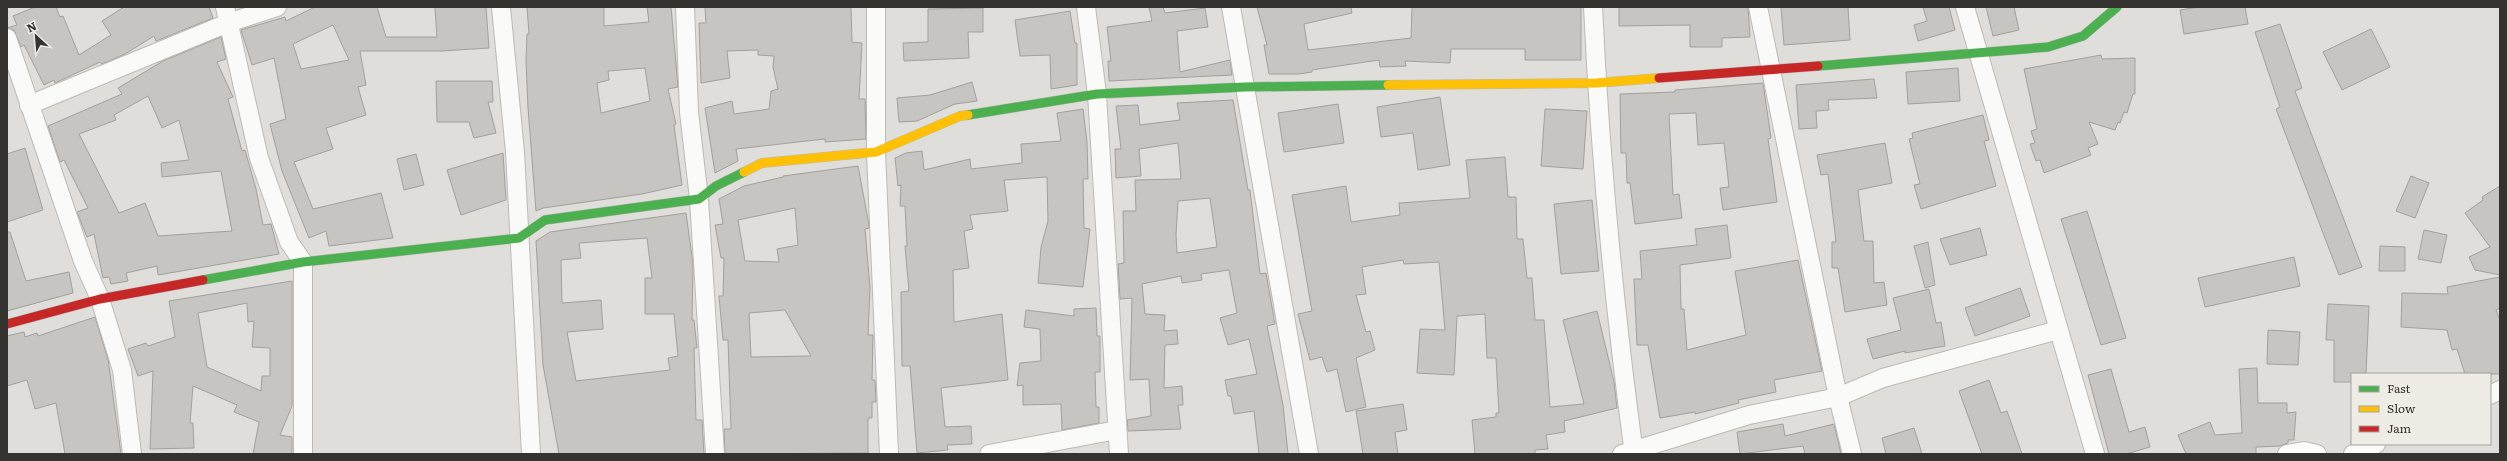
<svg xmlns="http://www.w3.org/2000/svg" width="2507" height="461" font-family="Literata,serif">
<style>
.building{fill:#c6c5c1;stroke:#a1a09d;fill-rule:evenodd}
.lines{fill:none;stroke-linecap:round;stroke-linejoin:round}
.street-casing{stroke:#bbbab7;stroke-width:20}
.fast-casing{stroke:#bbbab7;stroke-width:10}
.slow-casing{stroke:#bbbab7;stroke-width:10}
.jam-casing{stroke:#bbbab7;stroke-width:10}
.street{stroke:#fafaf9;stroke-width:18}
.fast{stroke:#4caf50;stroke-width:9}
.slow{stroke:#ffc107;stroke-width:9}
.jam{stroke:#c62828;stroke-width:9}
</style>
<rect width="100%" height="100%" fill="#e0deda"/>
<g class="building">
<path d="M35,7H56L60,17L63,16L79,55L111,35L102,21L124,7H209L213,18L156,41L154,36L125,54L102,64L100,62L55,83L54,80L44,85L24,45L21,47L14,30L7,28L17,25L13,16Z"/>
<path d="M315,7H377L386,37H437L435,7H486L489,48L442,51H360L366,85L358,87L366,115L326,128L333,149L294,162L313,209L381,193L393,238L329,246L326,231L309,238L282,171L270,124L286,119L274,58L252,65L241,30L285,17L286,21ZM333,25L349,60L301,69L293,44Z"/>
<path d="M527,7H604V26L649,22L647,7H671L678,87L668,89L676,124L674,125L682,185L642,194L543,208L536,211L528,108L526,60L527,34H529ZM645,68L650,101L601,113L597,83L609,80L608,71Z"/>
<path d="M705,7H851L852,42L862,43L859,99H865L866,139L825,142V139L736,149L738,161L715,173L705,108L732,101L734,114L769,109L771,91L778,89L773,67L774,56L758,55V50L727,51L730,78L701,83L699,23H706Z"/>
<path d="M1149,7H1163L1165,13L1205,8L1208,27L1177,31L1180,72L1230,60L1232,75L1109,81L1108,61H1111L1107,27L1152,21Z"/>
<path d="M1257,7H1351L1352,13L1304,24L1308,50L1411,38L1412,7H1581V60H1525V49H1451L1450,63L1405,61L1406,66L1380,67L1379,60L1312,70V72L1299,74H1269L1264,45H1267Z"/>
<path d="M1619,7H1748L1750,37L1722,38V47H1690V25L1619,26Z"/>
<path d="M1781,7H1848L1850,40L1784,45Z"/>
<path d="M1923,7H1949L1955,30L1918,41L1914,25L1927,21Z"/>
<path d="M1986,7H2014L2019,30L1993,36Z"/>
<path d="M2199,7H2245L2248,24L2184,34L2180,10Z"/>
<path d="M983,8V32H968L969,58L904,61L903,43L928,42V9Z"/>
<path d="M1070,11L1075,43H1077V85L1051,89L1050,55L1020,56L1015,20Z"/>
<path d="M2280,24L2302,88L2295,91L2362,267L2339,275L2276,109L2280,107L2255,32Z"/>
<path d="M2371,29L2390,67L2342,90L2323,52Z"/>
<path d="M221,37L226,59L217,62L233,97L228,99L242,151L245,150L256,189L263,225L271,224L279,254L158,275L157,266L126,273L128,281L111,284L109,277L103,278L94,234L87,237L77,212L88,208L64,160L60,162L48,126L122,94L118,88L163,61ZM148,96L162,128L179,120L189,160L161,163L162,177L221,171L232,231L158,236L145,203L119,213L79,134L116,120L114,115Z"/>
<path d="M2101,55L2102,59L2135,58V94H2133L2127,113L2124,112L2120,123L2118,122L2115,130L2089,122L2098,144L2088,148L2091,155L2044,173L2040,160L2036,161L2030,144L2035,143L2031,131L2037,129L2024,69Z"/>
<path d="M1958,68L1960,101L1908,104L1906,72Z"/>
<path d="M1874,79L1877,98L1828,100L1829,110L1816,111L1817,128L1799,129L1796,85Z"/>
<path d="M436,81H492L493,102H488L496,133L474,138L469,122H437Z"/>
<path d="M972,82L977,101L955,104L917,121L899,122L897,98L930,95Z"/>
<path d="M1763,83L1771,138L1768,139L1777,202L1723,210L1720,188L1729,187L1724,143L1698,145L1696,113L1669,114L1673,195L1679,194L1682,218L1635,224L1630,183H1627L1626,153H1621L1620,94L1675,92V90Z"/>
<path d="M1440,97L1450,165L1418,170L1413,133L1381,137L1377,107Z"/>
<path d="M1233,100L1248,190H1250L1260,274L1266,273L1275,324L1267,326L1283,405L1288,454H1259L1254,411L1234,414L1231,396H1228L1225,380L1257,374L1249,339L1228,345L1220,318L1237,313L1229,270L1201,274L1202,280L1182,283L1181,276L1142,284L1145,314L1165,315L1164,331L1177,330L1178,344L1165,345L1164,388L1182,386L1183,405H1178L1181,429L1128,431L1127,420L1151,416L1149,379L1130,380L1132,298L1120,299L1118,264L1124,263L1123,211H1136L1135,180L1181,179L1178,143L1139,149L1141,176L1116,178L1115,149H1121L1116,106L1138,105L1140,125L1180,120L1177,103ZM1210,198L1217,247L1177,253L1176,235L1178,201Z"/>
<path d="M1338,104L1344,143L1284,152L1278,113Z"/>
<path d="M1083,109L1087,142L1088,179H1083L1084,228L1090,229L1083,287L1038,283L1041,247L1048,221L1047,177L1004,180L1008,211L970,215L973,229L964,231L969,268L953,270L954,322L1002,314L1008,380L941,388L945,427L971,426L972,444L947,445L948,450L917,453L910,366H902L901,292L909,291L905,246H907L905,206H900L901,185L898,186L895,158L906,153L922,151L924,170L970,159L971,169L1022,163L1021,144L1061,141L1057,113Z"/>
<path d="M1545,109L1587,111L1583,169L1541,166Z"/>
<path d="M1983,115L1989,140L1984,141L1996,186L1921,209L1914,185L1920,184L1909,139L1913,138L1912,133Z"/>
<path d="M1885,143L1892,183L1858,190L1864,241H1873L1874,283L1884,282L1887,305L1845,312L1838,268H1832V242H1836L1828,174L1821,175L1817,155Z"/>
<path d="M25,148L43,210L7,222V154Z"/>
<path d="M503,153L506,200L461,215L447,170Z"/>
<path d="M416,154L424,185L404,190L397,159Z"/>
<path d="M1505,157L1508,197H1516L1517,239H1523L1527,278H1532L1535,320H1544L1550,407L1584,404L1563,320L1597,311L1614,382L1617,408L1564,421L1565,432L1546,435L1548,449L1535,450V454H1475L1472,420L1496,417V413H1499L1496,358H1487L1485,314L1457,316L1454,375L1417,373L1420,329L1445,330L1439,262L1404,264L1403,260L1362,267L1366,294L1356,295L1366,332L1370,331L1375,350L1356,358L1366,407L1346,412L1337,369L1327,372L1322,357L1310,360L1298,314L1312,311L1292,195L1346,186L1351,222L1400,215L1399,203L1470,198L1466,160Z"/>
<path d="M858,166L869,225V228L865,229L870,288L868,335H873L872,380H875L876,402H872V418H868V453L725,454L724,429H731L728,340H723L719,296H723L724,258H721L715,225L723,224L719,199L744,186L783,177V176ZM795,208L798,245L777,249L779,262L745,261L738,220ZM785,310L811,356L751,357L749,313Z"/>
<path d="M2411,176L2429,183L2415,218L2396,211Z"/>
<path d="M2500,186V275L2475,270L2469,257L2490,247L2465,213L2483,200L2482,197Z"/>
<path d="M1592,200L1599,271L1561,274L1554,204Z"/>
<path d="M2087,211L2126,338L2101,345L2061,219Z"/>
<path d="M686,213L693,264L692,320H694L697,348H694L696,420H702L704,454H559L543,365L536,241L550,232ZM647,238L652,278H645V314H674L678,356L668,358L670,370L576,381L567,332L603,329L601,300L562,303L561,260L581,258L579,243Z"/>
<path d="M1727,225L1731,258L1680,265L1681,309H1684L1687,350L1746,335L1735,271L1798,260L1822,371L1774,380L1776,392L1738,400L1739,403L1695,414V412L1660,418L1648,345H1637L1634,279H1642L1640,251L1697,245L1695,229Z"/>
<path d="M1980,228L1987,255L1950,265L1940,239Z"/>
<path d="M2424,230L2447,235L2441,263L2418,259Z"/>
<path d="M7,232H10L26,281L69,272L73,293L7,311Z"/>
<path d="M1928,242L1935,285L1925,288L1914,246Z"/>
<path d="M2380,246L2405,247V271H2379Z"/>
<path d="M2294,257L2300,286L2205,307L2198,278Z"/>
<path d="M2500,277V308L2496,310L2500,320V374H2465L2457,349L2452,350L2447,330L2401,327L2402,293L2448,294L2447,287Z"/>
<path d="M292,281V406L280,435L292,437V454H253L259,422L234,412L237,405L193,386L190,423H193L194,448L150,449L153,371L138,376L128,349L146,343L148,346L175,337L169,301ZM247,303L248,322L254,321L252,347L270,348V376H262L261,391L207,367L198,313Z"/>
<path d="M2020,288L2030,316L1975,336L1965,308Z"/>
<path d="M1929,289L1936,323L1941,322L1945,346L1905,353V351L1873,359L1867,339L1901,330L1893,298Z"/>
<path d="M2328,304L2369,306L2366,374H2352V382H2334V340H2326Z"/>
<path d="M1096,308L1097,336H1100V372H1095L1096,407H1099V423L1062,430L1061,404L1023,405V385L1017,386L1020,363L1041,361L1040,329L1024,327L1026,310L1074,316V309Z"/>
<path d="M95,317L108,359L121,454H65L56,403L35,409L27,380L7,386V336L24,332L25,337L37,333L38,336Z"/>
<path d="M2268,330L2300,332L2298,365L2267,364Z"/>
<path d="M2257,368L2258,403H2287V413L2296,412L2294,440H2288V443L2280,446L2256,447V454H2186L2178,435L2210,422L2215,435L2242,433L2239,369Z"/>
<path d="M2111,369L2129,432L2145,427L2150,447L2126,454H2109L2088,375Z"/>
<path d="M1989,380L2001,413L2007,411L2022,454H1982L1959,391Z"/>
<path d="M1403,404L1407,430L1395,432L1398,454H1363L1356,411Z"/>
<path d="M1783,424L1785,436L1834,424L1841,454H1805L1803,446L1740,454L1737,432Z"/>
<path d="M1914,428L1922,454H1886L1882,438Z"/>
</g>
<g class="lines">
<g class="street-casing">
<g id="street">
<path d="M225,7L259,158L289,242L303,262V454"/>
<path d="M501,7L515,152L531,454"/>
<path d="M685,7L689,112L699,199L715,454"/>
<path d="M876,7V152L889,454"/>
<path d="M1086,7L1097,94L1119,454"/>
<path d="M1231,7L1309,454"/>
<path d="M1593,7C1600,156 1614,306 1634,454"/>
<path d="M1758,7L1838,397L1852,454"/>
<path d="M1965,7L2095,454"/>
<path d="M7,38L83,261L100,299L122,370L132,454"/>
<path d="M29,105L228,23L277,7"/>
<path d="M2490,395L2500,390"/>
<path d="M989,454L1117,430"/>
<path d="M1622,454L1749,415L1838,397L1883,378L2058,330"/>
<path d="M2287,454L2304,451L2317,454"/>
<path d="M2353,454L2376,444"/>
</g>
</g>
<g class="fast-casing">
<g id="fast">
<path d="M1818,66L2048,47L2083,36L2117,7"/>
<path d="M968,115L1097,94L1245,87L1388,85"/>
<path d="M203,280L303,262L519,238L545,220L699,199L716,186L744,172"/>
</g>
</g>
<g class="slow-casing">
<g id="slow">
<path d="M1388,85L1596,83L1659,78"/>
<path d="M744,172L762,163L876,152L960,116L968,115"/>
</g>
</g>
<g class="jam-casing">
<g id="jam">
<path d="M1659,78L1818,66"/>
<path d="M7,324L100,299L203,280"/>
</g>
</g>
<use href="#street" class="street"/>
<use href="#fast" class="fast"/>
<use href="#slow" class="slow"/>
<use href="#jam" class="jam"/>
</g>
<rect width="2507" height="461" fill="none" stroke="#343330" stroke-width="16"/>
<rect x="2351" y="373" width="140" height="72" fill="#efece5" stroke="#a4a29d"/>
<rect x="2359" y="386" width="20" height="6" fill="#4caf50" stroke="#a4a29d"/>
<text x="2387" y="393" font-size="12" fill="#343330">Fast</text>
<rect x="2359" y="406" width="20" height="6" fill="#ffc107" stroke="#a4a29d"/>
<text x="2387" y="413" font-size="12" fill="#343330">Slow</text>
<rect x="2359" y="426" width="20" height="6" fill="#c62828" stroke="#a4a29d"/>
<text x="2387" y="433" font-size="12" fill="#343330">Jam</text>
<g transform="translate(36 36) rotate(334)" stroke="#efece5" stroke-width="3" paint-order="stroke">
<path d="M0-3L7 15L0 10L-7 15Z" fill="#343330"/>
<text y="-6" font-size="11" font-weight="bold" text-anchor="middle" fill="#343330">N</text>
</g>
</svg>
